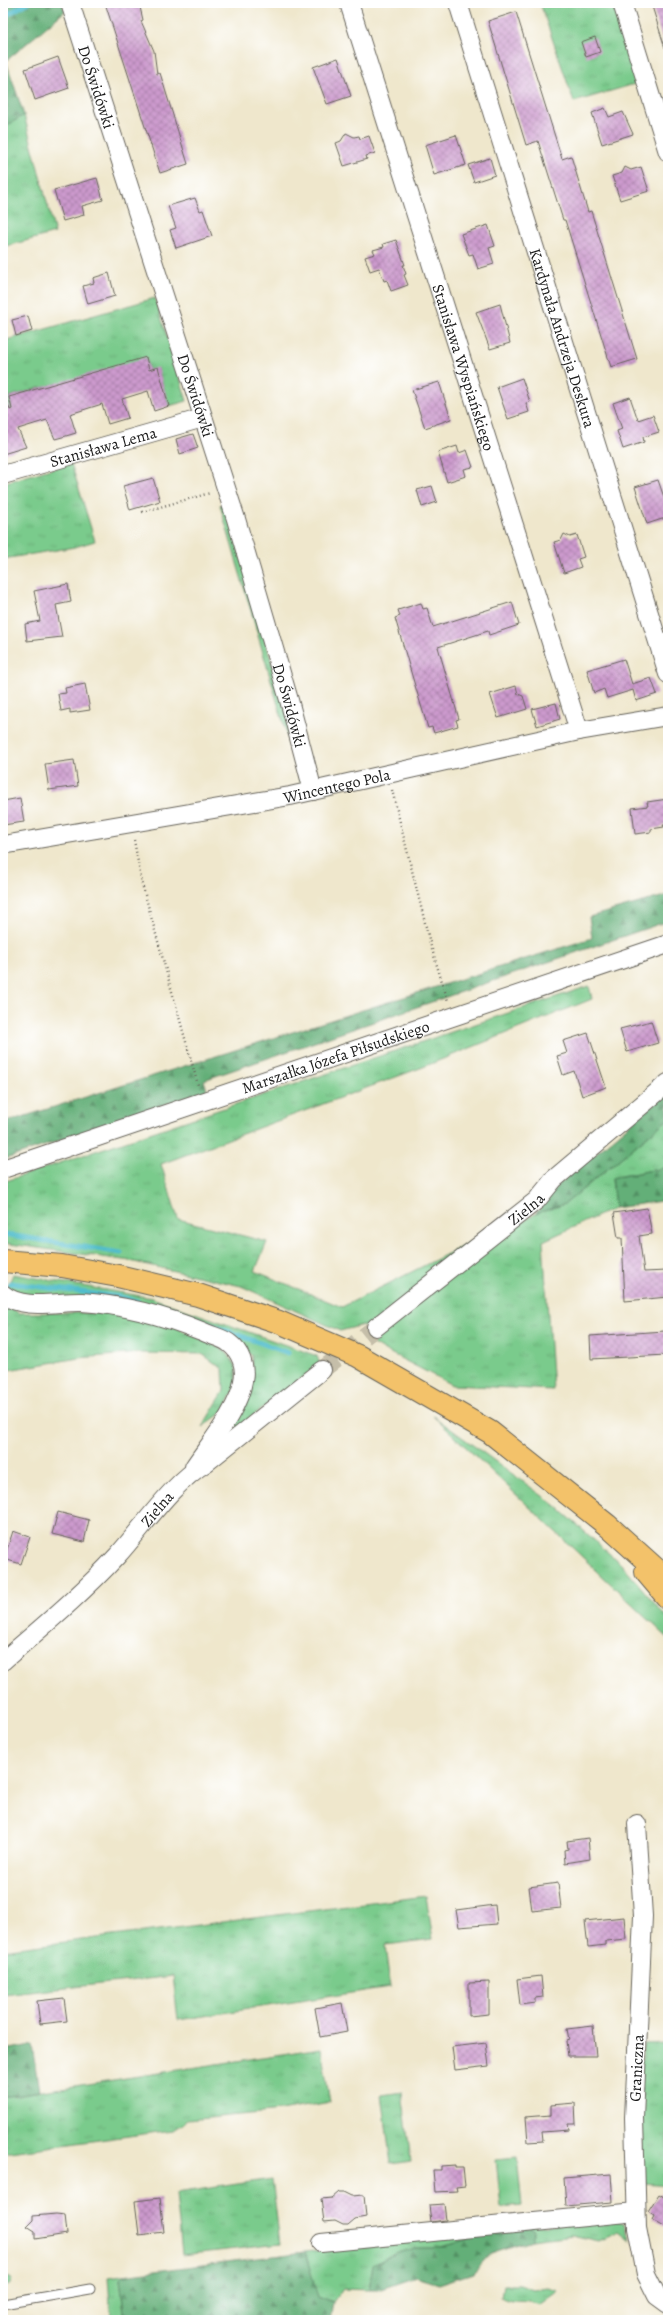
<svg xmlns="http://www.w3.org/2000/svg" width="671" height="2323" font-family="Alegreya,serif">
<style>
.grass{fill:url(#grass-tufts);stroke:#4b7454}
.forest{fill:url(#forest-firs);stroke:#40664a}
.green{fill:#7acb8c;stroke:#4b7454}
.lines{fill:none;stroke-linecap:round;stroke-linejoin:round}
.stream{stroke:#51bdcc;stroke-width:5}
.building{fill:url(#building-cross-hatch)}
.minor-tunnel{stroke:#c5bea9;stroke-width:18;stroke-dasharray:18 9;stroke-linecap:butt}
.service-casing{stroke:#66635a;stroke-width:11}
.minor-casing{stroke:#66635a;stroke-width:20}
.primary-casing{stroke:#66635a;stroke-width:24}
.path{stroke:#66635a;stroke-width:2.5;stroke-dasharray:1 3;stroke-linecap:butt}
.service{stroke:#fff;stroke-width:9}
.minor{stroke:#fff;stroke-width:18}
.primary{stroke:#f3c26a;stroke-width:22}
.labels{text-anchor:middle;stroke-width:3;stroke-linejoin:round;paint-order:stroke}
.street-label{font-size:16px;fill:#1c1c1c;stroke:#fff}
</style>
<defs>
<pattern id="grass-tufts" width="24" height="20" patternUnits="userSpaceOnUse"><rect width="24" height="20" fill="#7acb8c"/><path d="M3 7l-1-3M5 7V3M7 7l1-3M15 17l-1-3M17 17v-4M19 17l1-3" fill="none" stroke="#69ae78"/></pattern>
<pattern id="forest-firs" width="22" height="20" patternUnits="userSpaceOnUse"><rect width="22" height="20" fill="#63af78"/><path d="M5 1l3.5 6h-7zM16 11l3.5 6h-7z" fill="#518e62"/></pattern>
<pattern id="building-cross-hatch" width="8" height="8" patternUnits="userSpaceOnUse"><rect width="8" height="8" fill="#cc9acd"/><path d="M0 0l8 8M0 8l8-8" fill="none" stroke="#a57da6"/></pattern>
</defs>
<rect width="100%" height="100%" fill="#fff"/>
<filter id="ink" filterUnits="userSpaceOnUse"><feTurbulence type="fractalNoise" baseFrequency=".025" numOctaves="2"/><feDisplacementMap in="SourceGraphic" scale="8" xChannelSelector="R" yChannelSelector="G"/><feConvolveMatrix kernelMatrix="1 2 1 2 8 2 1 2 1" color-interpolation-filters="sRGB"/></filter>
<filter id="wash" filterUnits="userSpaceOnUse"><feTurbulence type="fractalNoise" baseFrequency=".012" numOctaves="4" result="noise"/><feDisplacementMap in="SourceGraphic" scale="16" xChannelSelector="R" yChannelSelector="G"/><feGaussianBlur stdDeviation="0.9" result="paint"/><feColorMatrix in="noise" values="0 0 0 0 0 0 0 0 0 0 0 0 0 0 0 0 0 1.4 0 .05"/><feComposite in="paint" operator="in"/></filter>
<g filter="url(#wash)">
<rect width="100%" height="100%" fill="#efe7cc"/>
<g class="grass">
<path d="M540,3H615L638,83L574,102Z"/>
<path d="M24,115L55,233L3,247V128Z"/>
<path d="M155,298L187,401L169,406L158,368L149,370L146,358L46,400L42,387L9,397L12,409L3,412V341Z"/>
<path d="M71,463L95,541L75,547L3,559V483Z"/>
<path d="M225,504L308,785L302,787L220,505Z"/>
<path d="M589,986L592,999L423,1067L161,1164L178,1219L267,1242L255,1271L342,1307L471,1242L474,1245L366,1331L363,1325L340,1331L241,1286L130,1261L3,1243V1182Z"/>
<path d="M668,1119V1167L612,1178L615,1208L543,1241L553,1390L452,1385L369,1342L503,1234L535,1214L565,1204Z"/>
<path d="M13,1274L152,1298L317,1356L320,1364L214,1446L251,1380L252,1356L233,1338L150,1307L18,1296L7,1288Z"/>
<path d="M3,1304L19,1313H133L177,1328L226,1351L236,1367V1387L223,1412L202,1427L224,1391L223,1369L202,1354L141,1353L79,1358L8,1370L3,1368Z"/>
<path d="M433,1416L555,1505L622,1565L668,1619V1638Z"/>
<path d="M426,1896L433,1939L385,1945L390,1987L178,2020L173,1976L3,1995V1950Z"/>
<path d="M668,2043V2185L643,2183L640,2090L643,2044Z"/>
<path d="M321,2048L330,2102L280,2111L188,2120L173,2130L3,2153V2097Z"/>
<path d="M402,2092L411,2161L391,2164L382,2095Z"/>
<path d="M272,2179L280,2244L182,2255L176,2193Z"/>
<path d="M613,2219L624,2223L630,2242L618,2232L598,2241L572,2235L531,2240L534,2231L529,2227Z"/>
<path d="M479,2232L466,2240L432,2248H415L392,2255L374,2265L369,2290L343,2289L333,2303L318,2297L305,2252Z"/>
<path d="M123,2275L120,2279L125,2320H111L108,2277Z"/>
<circle cx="7" cy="2282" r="4.5"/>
<path d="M503,2285H520L533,2290L548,2288L558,2291L539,2305C524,2298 516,2305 501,2297Z"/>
</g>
<g class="forest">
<path d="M3,3H62L65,11L6,61L24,115L3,128Z"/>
<path d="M668,895V921L204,1080L207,1090L3,1160V1123L592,938L589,917Z"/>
<path d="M668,1092V1119L565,1204L535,1214L560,1183Z"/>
<path d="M668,1167V1200L615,1208L612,1178Z"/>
<path d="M32,2045L39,2091L3,2097V2050Z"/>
<path d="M529,2227L534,2231L531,2240L491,2253L473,2273L439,2284L416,2277L378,2290H369L373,2265L392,2255L415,2248H432L466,2240L479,2232Z"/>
<path d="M305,2252L318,2297L333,2303L330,2320H125L120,2279L123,2275Z"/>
</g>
<path class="green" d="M517,2157L522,2206L501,2208L496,2159Z"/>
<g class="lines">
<g class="stream">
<path d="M3,17L27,3"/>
<path d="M3,1234L121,1253"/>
<path d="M10,1283L120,1297L137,1301"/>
<path d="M183,1315L288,1353"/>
</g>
</g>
<g id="blocks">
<g class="building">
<path d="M105,3H139L143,20L141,21L154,51L157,74L160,73L188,164L160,173Z"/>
<path d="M651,3H668V47L665,48Z"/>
<path d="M516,12L562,159L571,156L588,212L591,211L637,359L611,367L565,220H563L538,141L526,145L488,21Z"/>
<path d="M595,37L600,52L586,57L581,42Z"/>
<path d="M58,57L69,88L35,100L25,69Z"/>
<path d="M338,58L351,96L327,104L313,67Z"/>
<path d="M605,108L609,117L623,112L633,134L602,144L592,113Z"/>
<path d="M346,133L354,137L359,136L360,139L369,136L375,153L366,156L367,159L344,166L336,143L341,141Z"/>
<path d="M456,135L466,165L434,175L425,145Z"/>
<path d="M490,158L495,175L474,182L468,165Z"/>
<path d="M625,167L631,170L641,167L649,191L620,200L612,176L622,173Z"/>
<path d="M97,178L103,200L82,206L84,215L63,221L54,190Z"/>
<path d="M195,198L200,211L203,210L212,236L176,248L170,230L176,228L168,206Z"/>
<path d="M488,225L495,246L489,248L494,264L478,269L473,254L469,255L461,234Z"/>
<path d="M396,240L405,265H403L406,274L404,275L408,285L391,291L387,280L384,281L379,268L370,271L365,257L375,254L373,250L384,247L383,244Z"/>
<path d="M109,273L115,296L88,304L83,286L94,283L93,278Z"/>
<path d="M500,304L510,343L490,349L476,312Z"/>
<path d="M28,316L32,331L16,336L12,320Z"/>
<path d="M146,357L149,370L158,367L169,406L154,411L148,391L122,399L128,418L108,424L102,404L70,414L76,433L66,436L55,439L47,420L18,429L26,447L3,454V394L10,410L12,409L9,397Z"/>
<path d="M522,378L530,402L526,403L529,412L508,419L497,387Z"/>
<path d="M439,382L451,419L425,428L412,390Z"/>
<path d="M630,397L638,420L653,415L659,432L643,437L644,442L623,449L617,431L622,429L613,403Z"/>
<path d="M193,434L198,448L180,454L176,439Z"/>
<path d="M457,446L459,453L467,450L473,467L464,469L466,476L447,482L438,452Z"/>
<path d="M153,478L160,501L130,510L123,486Z"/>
<path d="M658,480L666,503L668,517L647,524L635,487Z"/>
<path d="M432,486L437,502L422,507L417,490Z"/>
<path d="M564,534L570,537L577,535L584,557L578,559L581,567L564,573L554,542L561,540Z"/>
<path d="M68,584L71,602L56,605L62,637L27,641L25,624L40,621L34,591Z"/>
<path d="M512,602L519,625L489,635L488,631L438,647L459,719L456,720L458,726L434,733L432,727L428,728L413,679L395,618L400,616L398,610L421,603L423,609L427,608L433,627Z"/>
<path d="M624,659L632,684L651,678L657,694L636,701L633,690L607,698L604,689L594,693L587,670Z"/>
<path d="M85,684L90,710L70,713V709L61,711L58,694L66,693L65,688Z"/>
<path d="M516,686L518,694L523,696L527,709L498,718L490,694Z"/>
<path d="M556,703L560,719L537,726L532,709Z"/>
<path d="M74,760L78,786L49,790L45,764Z"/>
<path d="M20,798L24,822L3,825V801Z"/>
<path d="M668,799V825H663L664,827L651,829V832L635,834L632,808L648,806L647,802Z"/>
<path d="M651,1021L658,1043L627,1052L620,1029Z"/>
<path d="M588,1033L606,1087L582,1096L574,1071L563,1075L557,1056L567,1053L563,1041Z"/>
<path d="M647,1208L652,1234L639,1236L644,1272L667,1271L668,1297L625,1301L622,1238H618L614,1213Z"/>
<path d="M665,1331L666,1355L591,1359L590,1336Z"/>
<path d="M58,1512L89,1520L84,1542L52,1534Z"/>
<path d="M13,1531L30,1537L21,1564L4,1559Z"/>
<path d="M588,1838L590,1859L565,1863L564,1850L568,1849L567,1841Z"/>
<path d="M558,1883L561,1908L532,1911L529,1887Z"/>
<path d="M495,1905L497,1924L459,1927L456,1910Z"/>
<path d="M624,1917L626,1939L606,1941V1945L588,1947L585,1921Z"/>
<path d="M541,1976L543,1997L535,1998V2003L520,2005L517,1979Z"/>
<path d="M489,1982V2014L469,2016V1983Z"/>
<path d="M64,1998L67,2021L40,2024L37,2001Z"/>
<path d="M342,2003L347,2032L320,2037L315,2008Z"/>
<path d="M593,2026L596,2056H568L566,2041L569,2040L567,2029Z"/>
<path d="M486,2043L489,2066L455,2070L452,2047Z"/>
<path d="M575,2103L576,2124H568L569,2130L542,2132L543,2141L528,2142L526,2117L551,2115V2105Z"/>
<path d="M455,2165V2168H463L465,2186L456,2187L457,2191L435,2192L433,2170H441V2166Z"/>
<path d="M611,2174L613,2202L566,2206L564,2178Z"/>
<path d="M668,2190V2228L652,2219L654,2215L648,2211L659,2194L664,2197Z"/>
<path d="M339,2192H344L352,2196L364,2195L366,2217L355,2219L348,2225H343L335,2221L324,2222L321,2199L332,2198Z"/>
<path d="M160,2198L164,2232L139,2235L135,2201Z"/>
<path d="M444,2204L446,2220L431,2222L429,2205Z"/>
<path d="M56,2214L65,2215L67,2234L35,2239V2231L27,2226L33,2220V2216Z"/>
</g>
</g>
</g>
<g filter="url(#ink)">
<use href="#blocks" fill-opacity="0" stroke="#66635a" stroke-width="1"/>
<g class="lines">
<path class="minor-tunnel" d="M322,1370L376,1327"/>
<g class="service-casing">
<path id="service" d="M3,2304L90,2289"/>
</g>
<g class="minor-casing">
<g id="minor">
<path id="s1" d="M70,3L236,519L289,700L313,791"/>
<path id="s2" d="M349,3L579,731"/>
<path id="s3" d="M458,3L668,674"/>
<path d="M622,3L668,152"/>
<path id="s4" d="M3,475L203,418"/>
<path id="s5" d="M3,845L290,796L579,731L668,716"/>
<path id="s6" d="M3,1169L668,944"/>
<path d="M3,1294C23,1311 58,1301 82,1302C125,1305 165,1316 204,1332C212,1336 223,1338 229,1343C241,1352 246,1367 243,1381C239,1409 210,1443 194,1467"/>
<path id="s7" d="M376,1327L537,1200L554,1179L668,1083"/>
<path id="s8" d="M3,1661C42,1627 82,1594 117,1556C145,1525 171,1484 207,1462L322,1370"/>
<path d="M637,1824L643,1916L634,2118L637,2228L646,2274L657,2296L668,2304"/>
<path d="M321,2243L636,2212"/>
</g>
</g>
<g class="primary-casing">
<g id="primary">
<path d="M3,1261L62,1266L118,1276L198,1295L279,1322L358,1356L490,1432L607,1525L668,1580"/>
<path d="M646,1572L668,1598"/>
</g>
</g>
<g class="path">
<path d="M142,512L210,493"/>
<path d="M392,790L430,943L448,1001"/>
<path d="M134,840L142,884L198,1085"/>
</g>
<use href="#service" class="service"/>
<use href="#minor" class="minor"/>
<use href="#primary" class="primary"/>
</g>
</g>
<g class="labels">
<g class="street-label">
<text dy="6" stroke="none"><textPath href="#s1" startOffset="88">Do Świdówki</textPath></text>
<text dy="6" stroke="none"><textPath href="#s3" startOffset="351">Kardynała Andrzeja Deskura</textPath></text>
<text dy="6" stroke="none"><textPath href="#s2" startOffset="382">Stanisława Wyspiańskiego</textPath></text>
<text dy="6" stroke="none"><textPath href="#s1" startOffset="412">Do Świdówki</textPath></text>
<text dy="6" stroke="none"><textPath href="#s4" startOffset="104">Stanisława Lema</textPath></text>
<text dy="6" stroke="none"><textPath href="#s1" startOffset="736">Do Świdówki</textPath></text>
<text dy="6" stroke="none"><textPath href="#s5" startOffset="339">Wincentego Pola</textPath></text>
<text dy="6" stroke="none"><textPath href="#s6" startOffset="351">Marszałka Józefa Piłsudskiego</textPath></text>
<text dy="6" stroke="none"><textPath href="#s7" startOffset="191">Zielna</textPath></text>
<text dy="6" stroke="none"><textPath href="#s8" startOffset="217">Zielna</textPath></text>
<text transform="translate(636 2068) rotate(-87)" y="6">Graniczna</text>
</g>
</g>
<rect width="671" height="2323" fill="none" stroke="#fff" stroke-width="16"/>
</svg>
